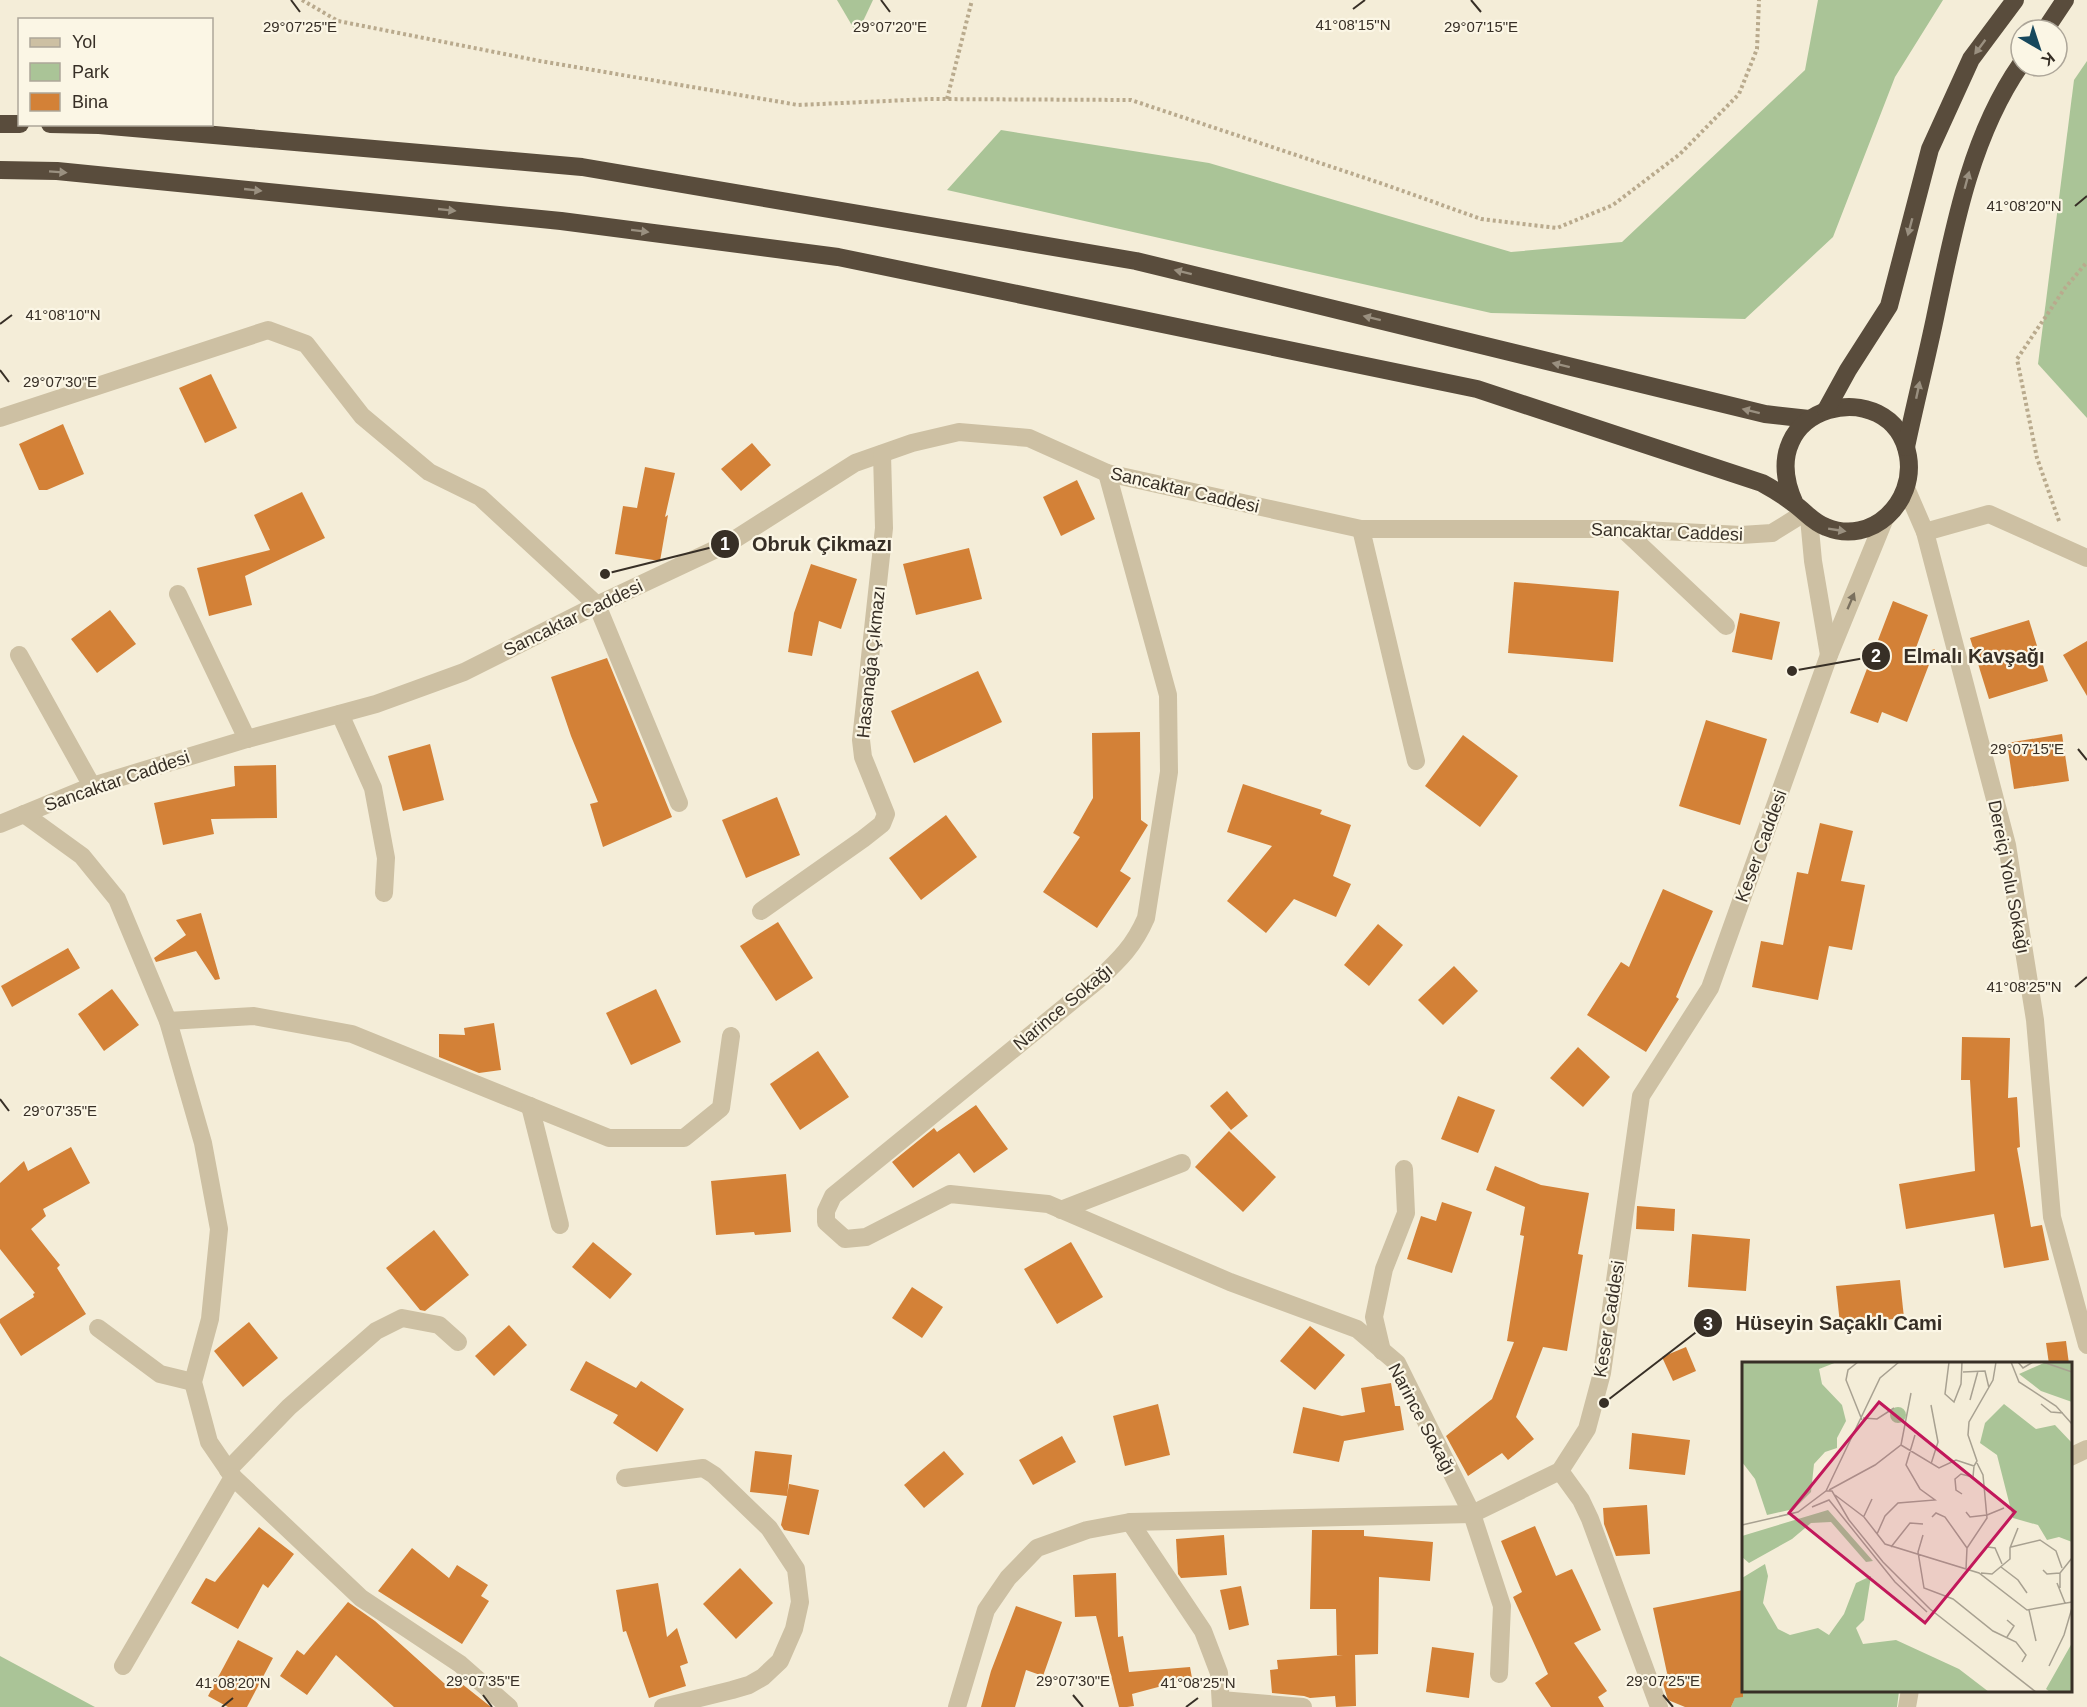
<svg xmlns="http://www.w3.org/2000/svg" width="2087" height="1707" font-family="Arial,sans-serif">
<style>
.green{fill:#aac497}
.building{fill:#d38137}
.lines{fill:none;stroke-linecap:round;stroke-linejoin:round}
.path{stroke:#b9aa8d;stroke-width:4;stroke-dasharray:3 3;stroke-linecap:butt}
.minor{stroke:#cdc0a3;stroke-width:18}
.highway{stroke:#594c3c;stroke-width:18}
.oneway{fill:#9a9080}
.oneway2{fill:#7a705e}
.ticks{fill:none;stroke:#372f26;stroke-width:2}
.labels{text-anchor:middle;stroke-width:4.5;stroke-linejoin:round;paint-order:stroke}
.street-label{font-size:18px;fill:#372f26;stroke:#fbf6e5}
.inset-road{fill:none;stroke:#a8a191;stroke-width:1.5}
.view{fill:#c2185b;fill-opacity:0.15;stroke:#c2185b;stroke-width:3}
.inset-edge{fill:none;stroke:#372f26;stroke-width:3}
.ticks-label{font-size:15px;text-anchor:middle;fill:#372f26;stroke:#fbf6e5;stroke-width:4.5;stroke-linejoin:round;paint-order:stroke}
.leader{fill:none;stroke:#372f26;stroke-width:2}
.callout-dot{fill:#372f26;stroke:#fbf6e5;stroke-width:2}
.mark-label{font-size:18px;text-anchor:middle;font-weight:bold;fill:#fff}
.callout-label{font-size:20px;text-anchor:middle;font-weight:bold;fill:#372f26;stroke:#fbf6e5;stroke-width:4.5;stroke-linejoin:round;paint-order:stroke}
</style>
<rect width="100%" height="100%" fill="#f4edd8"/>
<g class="green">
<path d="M837,0H873L857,34Z"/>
<path d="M1818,0H1943L1895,77L1833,237L1745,319L1491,313L947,190L1001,130L1209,163L1511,252L1622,242L1805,70Z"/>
<path d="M2087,61V418L2038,364L2074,80Z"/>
<path d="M0,1656L93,1706L95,1707H0Z"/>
<path d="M1743,1679L1744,1690L1899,1691L1897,1707H1731Z"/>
</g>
<g class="building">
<path d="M211,374L237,428L205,443L179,388Z"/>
<path d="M63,424L84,474L47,490H39L19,444Z"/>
<path d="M752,443L771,465L741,491L721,469Z"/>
<path d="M645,467L675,473L665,517L668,515L660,561L615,554L623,506L637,508Z"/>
<path d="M1077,480L1095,519L1061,536L1043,497Z"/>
<path d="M302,492L325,538L245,576L252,605L209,616L197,568L270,550L254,515Z"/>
<path d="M969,548L982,599L916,615L903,564Z"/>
<path d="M811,564L857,579L841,629L819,621L812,656L788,652L794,613Z"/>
<path d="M1514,582L1619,591L1613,662L1508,653Z"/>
<path d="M1893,601L1928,615L1913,656L1935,649L1907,722L1882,712L1878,723L1850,713Z"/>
<path d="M110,610L136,644L97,673L71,639Z"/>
<path d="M1740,613L1780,622L1772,660L1732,652Z"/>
<path d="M2029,620L2048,681L1989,699L1970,638Z"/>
<path d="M2087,641V696L2063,655Z"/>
<path d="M607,658L672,817L603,847L590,804L598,802L571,736L551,677Z"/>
<path d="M978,671L1002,722L914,763L891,711Z"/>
<path d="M1706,720L1767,739L1740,825L1679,806Z"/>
<path d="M1140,732L1141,820L1148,825L1120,871L1131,878L1097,928L1043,892L1080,837L1073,833L1093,798L1092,733Z"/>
<path d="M2062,734L2069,781L2014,789L2007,743Z"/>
<path d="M1463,735L1518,776L1480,827L1425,786Z"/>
<path d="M430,744L444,800L403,811L388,756Z"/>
<path d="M276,765L277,818L211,819L214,834L163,845L154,803L235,786L234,766Z"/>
<path d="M1243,784L1322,810L1320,814L1351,825L1333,876L1351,884L1336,917L1294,899L1266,933L1227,901L1272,846L1227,832Z"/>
<path d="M777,797L800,855L746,878L722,820Z"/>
<path d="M946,815L977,857L921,900L889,858Z"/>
<path d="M1820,823L1853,831L1841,881L1865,885L1852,950L1829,946L1818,1000L1752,987L1761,941L1783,945L1797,872L1808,874Z"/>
<path d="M1663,889L1713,911L1676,997L1679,999L1646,1052L1587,1015L1621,962L1629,967Z"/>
<path d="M201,913L220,979L215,980L196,951L156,962L154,958L186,935L176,920Z"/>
<path d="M778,922L813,978L776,1001L740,946Z"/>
<path d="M1378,924L1403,945L1369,986L1344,965Z"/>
<path d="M68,948L80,968L12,1007L1,986Z"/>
<path d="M1454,966L1478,991L1443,1025L1418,1000Z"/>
<path d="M112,989L139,1025L104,1051L78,1014Z"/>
<path d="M656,989L681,1042L631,1065L606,1013Z"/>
<path d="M494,1023L501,1070L479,1073L439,1057V1034L465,1035L464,1028Z"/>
<path d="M1962,1037L2010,1038L2008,1098L2017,1097L2020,1147L2017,1148L2031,1227L2042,1225L2049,1260L2004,1268L1994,1214L1906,1229L1899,1184L1975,1171L1970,1080H1961Z"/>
<path d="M1578,1047L1610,1077L1583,1107L1550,1078Z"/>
<path d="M818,1051L849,1097L800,1130L770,1084Z"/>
<path d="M1227,1091L1248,1116L1231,1130L1210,1106Z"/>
<path d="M1458,1096L1495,1110L1478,1153L1441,1139Z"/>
<path d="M976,1105L1008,1149L974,1173L959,1153L913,1188L892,1162L934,1128L937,1132Z"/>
<path d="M1229,1131L1276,1177L1243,1212L1195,1167Z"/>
<path d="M71,1147L90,1183L43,1209L46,1216L31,1229L60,1265L57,1268L86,1314L21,1356L0,1323V1319L34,1297L33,1294L35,1293L0,1249V1183L24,1161L28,1171Z"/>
<path d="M1495,1166L1541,1185L1589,1193L1578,1254L1583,1255L1567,1351L1543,1347L1516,1417L1534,1439L1508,1460L1502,1453L1468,1476L1446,1436L1492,1399L1514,1342L1507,1341L1524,1236L1520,1235L1525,1207L1486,1190Z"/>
<path d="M786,1174L791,1232L755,1235L754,1232L716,1235L711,1181Z"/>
<path d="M1442,1202L1472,1212L1452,1273L1407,1259L1421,1216L1436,1221Z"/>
<path d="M1637,1206L1675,1209L1674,1231L1636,1229Z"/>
<path d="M434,1230L469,1275L425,1311L420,1310L386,1268Z"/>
<path d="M1692,1234L1750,1239L1746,1291L1688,1287Z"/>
<path d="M593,1242L632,1274L610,1299L572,1267Z"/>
<path d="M1071,1242L1103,1297L1057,1324L1024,1269Z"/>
<path d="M1900,1280L1904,1318L1840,1324L1836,1286Z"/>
<path d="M912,1287L943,1307L922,1338L892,1318Z"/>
<path d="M249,1322L278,1358L243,1387L214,1351Z"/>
<path d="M509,1325L527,1345L494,1376L475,1356Z"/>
<path d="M1310,1326L1345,1355L1315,1390L1280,1361Z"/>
<path d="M2066,1341L2069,1364H2049L2046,1343Z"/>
<path d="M1686,1347L1696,1371L1673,1381L1662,1357Z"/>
<path d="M586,1361L636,1388L641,1381L684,1409L657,1452L613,1423L618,1415L570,1390Z"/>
<path d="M1391,1383L1395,1406H1400L1404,1430L1344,1441L1339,1462L1293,1453L1303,1407L1342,1416L1365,1412L1361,1388Z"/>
<path d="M1158,1404L1170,1455L1125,1466L1113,1416Z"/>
<path d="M1632,1433L1690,1440L1685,1475L1629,1469Z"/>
<path d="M1062,1436L1076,1462L1033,1485L1019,1460Z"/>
<path d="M755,1451L792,1455L787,1496L789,1484L819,1490L809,1535L784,1530L781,1525L787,1496L750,1492Z"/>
<path d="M944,1451L964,1474L924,1508L904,1485Z"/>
<path d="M1647,1505L1650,1554L1616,1556L1604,1524L1603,1508Z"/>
<path d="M1535,1526L1556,1576L1572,1569L1601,1630L1574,1643L1607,1691L1598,1697L1604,1707H1551L1535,1683L1548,1674L1513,1597L1522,1592L1501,1541Z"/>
<path d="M259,1527L294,1554L268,1588L263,1584L238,1629L191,1603L206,1578L215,1582Z"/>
<path d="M1312,1530H1364V1536L1433,1542L1430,1581L1379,1577L1378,1654L1355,1655L1356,1706L1336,1707L1335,1696L1310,1698L1304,1696L1272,1693L1270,1670L1278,1669L1277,1660L1343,1655H1337L1336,1609H1310Z"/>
<path d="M1224,1535L1227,1575L1181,1578L1178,1574L1176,1539Z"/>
<path d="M412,1548L449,1578L457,1565L488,1585L481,1596L489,1601L462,1644L378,1591Z"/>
<path d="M740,1568L773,1603L736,1639L703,1604Z"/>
<path d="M1116,1573L1118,1637L1123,1636L1129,1672L1190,1667L1192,1678L1132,1694L1134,1706L1127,1707H1119L1096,1616L1075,1617L1073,1575Z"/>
<path d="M658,1583L667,1637L677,1628L688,1663L680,1666L686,1686L649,1698L626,1631L623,1632L616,1590Z"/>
<path d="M1241,1586L1249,1625L1229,1630L1220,1590Z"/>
<path d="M1743,1590V1697L1735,1698L1731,1707H1685L1668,1700L1663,1684L1667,1673L1653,1608Z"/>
<path d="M348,1602L375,1621L445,1684L452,1676L491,1707H394L336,1655L307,1695L280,1676L297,1650L304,1655Z"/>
<path d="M1016,1606L1062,1622L1043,1676L1026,1670L1015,1707H981L991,1671Z"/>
<path d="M238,1640L273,1658L247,1707H228L208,1696Z"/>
<path d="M1432,1647L1474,1653L1469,1698L1426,1692Z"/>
</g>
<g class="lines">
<g class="path">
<path d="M302,0L338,21L540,61L798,105L930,99L1131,100L1389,186L1481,219L1557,228L1613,205L1680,154L1739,94L1757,49L1759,0"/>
<path d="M947,99L972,0"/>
<path d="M2059,521L2037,458L2017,359L2065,288L2087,262"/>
</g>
<g class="minor">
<path d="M0,418L268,330L306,344L362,416L429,472L480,497L597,605L679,803"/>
<path d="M1107,473L1168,695L1169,772L1146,918C1134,946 1119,960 1098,980L833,1196L826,1211V1222L845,1239L866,1237L950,1194L1048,1204L1230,1282L1357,1329L1397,1363L1472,1514L1502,1606L1499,1674"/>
<path d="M1906,488L1925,532L2007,845L2035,1020L2052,1217L2087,1345"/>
<path d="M1809,518L1813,561L1829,655"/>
<path d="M1361,529L1416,761"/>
<path d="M1623,529L1726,626"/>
<path d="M1925,532L1989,514L2087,558"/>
<path d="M178,594L247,739"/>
<path d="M19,655L92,786"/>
<path d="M340,714L373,788L386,858L384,893"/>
<path d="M24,814L82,856L117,899L168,1021L203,1143L219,1229L210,1319L193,1382L209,1442L233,1477L361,1598L460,1664L509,1707"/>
<path d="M0,824L92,786L247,739L376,704L464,672L597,605L729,543L855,463L912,443L959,432L1029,438L1107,473L1361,529H1623L1741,535L1772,533L1804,513"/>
<path d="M761,911L863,839L882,824L886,814L863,757L861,740L884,528L882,454"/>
<path d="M168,1021L254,1016L352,1034L609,1138H684L721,1108L731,1036"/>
<path d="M530,1106L560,1225"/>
<path d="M1061,1210L1182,1163"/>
<path d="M98,1328L160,1374L193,1382"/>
<path d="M1382,1351L1374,1317L1384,1269L1406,1213L1404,1169"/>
<path d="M2070,1457L2087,1449"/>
<path d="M228,1470L289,1407L376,1331L402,1318L439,1325L458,1342"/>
<path d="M1560,1471L1581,1500L1590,1519L1659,1707"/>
<path d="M625,1478L703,1468L714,1475L769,1528L796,1569L800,1602L794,1629L780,1661L763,1677L749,1685L732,1690L663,1707"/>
<path d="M1130,1522L1203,1631L1219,1673L1221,1707"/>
<path d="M123,1666L233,1477"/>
<path d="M1221,1700L1303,1707"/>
<path d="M957,1707L986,1610L1008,1578L1037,1548L1087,1530L1130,1522L1472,1514L1560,1471L1587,1429L1602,1373L1641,1096L1710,988L1829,655L1885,518"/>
<path d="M1907,1707L1910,1690"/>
</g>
<g class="highway">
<path d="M2045,30L2065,0"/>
<path d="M0,124H20"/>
<path d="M50,124L99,125L582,167L1136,261L1765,414L1809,419"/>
<path d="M0,170L57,171L561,221L838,257L1477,389L1762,483C1773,489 1783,495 1793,503C1805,511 1812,522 1826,527C1872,546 1916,502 1908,456C1893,371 1748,403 1795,504"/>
<path d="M1826,410L1848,370L1889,306L1930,149L1971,59L2015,0"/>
<path d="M1906,447C1915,404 1926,361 1935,318C1953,232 1970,137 2021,64"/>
</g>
</g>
<defs><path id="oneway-solid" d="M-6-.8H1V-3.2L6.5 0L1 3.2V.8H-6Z" transform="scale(1.5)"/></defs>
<g class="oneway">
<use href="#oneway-solid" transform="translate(1980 47) rotate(127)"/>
<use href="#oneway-solid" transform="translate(58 172) rotate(4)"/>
<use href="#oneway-solid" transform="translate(1967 180) rotate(-75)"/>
<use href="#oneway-solid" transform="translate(253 190) rotate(6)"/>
<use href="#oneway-solid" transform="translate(447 210) rotate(6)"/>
<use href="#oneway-solid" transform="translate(1910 227) rotate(105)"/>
<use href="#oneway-solid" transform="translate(640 231) rotate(7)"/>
<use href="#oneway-solid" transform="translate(1183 272) rotate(-166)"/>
<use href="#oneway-solid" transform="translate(1372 318) rotate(-166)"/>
<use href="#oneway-solid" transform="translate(1561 365) rotate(-166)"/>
<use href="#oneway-solid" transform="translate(1918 390) rotate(-78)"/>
<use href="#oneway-solid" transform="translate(1751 411) rotate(-166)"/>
<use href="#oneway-solid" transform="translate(1837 530) rotate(9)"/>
</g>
<use class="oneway2" href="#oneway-solid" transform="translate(1851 601) rotate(-67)"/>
<path class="ticks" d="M291,0L300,12M881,0L890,12M1471,0L1481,12M1353,9L1365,0M2075,206L2087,196M0,324L12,315M0,370L9,382M2078,749L2087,760M2075,987L2087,977M0,1099L9,1111M483,1695L492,1707M1073,1695L1083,1707M1663,1695L1673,1707M222,1707L233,1698M1186,1707L1198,1698"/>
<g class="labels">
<g class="street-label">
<text transform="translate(1185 490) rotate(13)" y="6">Sancaktar Caddesi</text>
<text transform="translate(1667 532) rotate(2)" y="6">Sancaktar Caddesi</text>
<text transform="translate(573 618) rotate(-26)" y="6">Sancaktar Caddesi</text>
<text transform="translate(871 662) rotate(-84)" y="6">Hasanağa Çıkmazı</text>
<text transform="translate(117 781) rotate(-19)" y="6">Sancaktar Caddesi</text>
<text transform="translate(1761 846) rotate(-70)" y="6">Keser Caddesi</text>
<text transform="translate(2009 877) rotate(79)" y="6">Dereiçi Yolu Sokağı</text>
<text transform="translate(1063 1007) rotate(-40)" y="6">Narince Sokağı</text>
<text transform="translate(1609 1319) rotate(-81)" y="6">Keser Caddesi</text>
<text transform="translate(1422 1419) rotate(62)" y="6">Narince Sokağı</text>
</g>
</g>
<g transform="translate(1742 1362)">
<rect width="330" height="330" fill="#f4edd8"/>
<path d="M0,0H95L77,7L80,22L100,43L104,59L95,76V86L83,90L72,102L69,130L52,147L25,153L13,117L0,100ZM304,0H330V40L299,29L277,12ZM262,42L294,67L313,63L330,81V180L317,175L305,178L296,163L271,156L255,93L238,81L243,61ZM148 53a8 8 0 1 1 16 0a8 8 0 1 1-16 0ZM86,148L131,199L124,200L89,160L69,161L50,177L7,201L0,195V174ZM23,202L26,214L21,241L36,267L48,273L76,266L87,273L102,252L114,221L129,214L122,258L114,266L121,282L154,278L217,307L247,330H0V216ZM330,281V330H308L304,327Z" fill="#aac497"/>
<path class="inset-road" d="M116,0L106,8L104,18L120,58M207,0L203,32L212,40L219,22L220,0M269,0L277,20L314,44L330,62M276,0L281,6L291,0M301,0L330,10M221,10L243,9L247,26M228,38L236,9M299,42L309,50L321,51M189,43L196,80L189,102M121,56L135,57L152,46M159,83L169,31M87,128L133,103L159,83L197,106L214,98L232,104L235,99L226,73L227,60L251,18L254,0M84,129L138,16L157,0M220,132L214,128L213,117L219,112L231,115L232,104M93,133L122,155L143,182L237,211L285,248L330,240M70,145L87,138L153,220L185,250M224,150L228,155L245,153M245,153L262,146M122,154L130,137M190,155L194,151L203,155L225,186M0,163L56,150L84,129H90L107,158L141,200L188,247L294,330M135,172L143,154L156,141L193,138L178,127L164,103L173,73M181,173L176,190L182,226L211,237L251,269L274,280L284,293L280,300M149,185L168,161L181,162M246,185L253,186L260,202M269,185L298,178L314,189L320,206M259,205L276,218L285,231M224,207L225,186L245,156L241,113L235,101M301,208L305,212L318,211M239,211L250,212L268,197V186L276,166M315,221L323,241M318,226V211L330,196M287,248L294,279M265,275L272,264L265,258M307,304L322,273L330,246"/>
<path class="view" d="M137,40L273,150L183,261L47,151Z"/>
<rect width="330" height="330" class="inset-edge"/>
</g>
<g class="ticks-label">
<text x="1353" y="30">41°08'15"N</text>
<text x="890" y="32">29°07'20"E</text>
<text x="1481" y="32">29°07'15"E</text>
<text x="300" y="32">29°07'25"E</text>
<text x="2024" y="211">41°08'20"N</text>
<text x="63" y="320">41°08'10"N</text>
<text x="60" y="387">29°07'30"E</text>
<text x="2027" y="754">29°07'15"E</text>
<text x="2024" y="992">41°08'25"N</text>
<text x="60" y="1116">29°07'35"E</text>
<text x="483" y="1686">29°07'35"E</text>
<text x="1073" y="1686">29°07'30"E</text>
<text x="1663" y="1686">29°07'25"E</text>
<text x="233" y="1688">41°08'20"N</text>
<text x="1198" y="1688">41°08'25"N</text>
</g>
<path class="leader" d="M605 574L725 544M1792 671L1876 656M1604 1403L1708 1323"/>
<g class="callout-dot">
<circle cx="605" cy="574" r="6"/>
<circle cx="1792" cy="671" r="6"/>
<circle cx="1604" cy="1403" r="6"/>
<circle cx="725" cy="544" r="15"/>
<circle cx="1876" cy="656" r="15"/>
<circle cx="1708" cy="1323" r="15"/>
</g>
<g class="mark-label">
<text x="725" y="550">1</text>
<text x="1876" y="662">2</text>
<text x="1708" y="1330">3</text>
</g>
<g class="callout-label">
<text x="822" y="551">Obruk Çikmazı</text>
<text x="1974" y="663">Elmalı Kavşağı</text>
<text x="1839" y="1330">Hüseyin Saçaklı Cami</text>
</g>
<rect x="18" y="18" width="195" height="108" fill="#fbf6e5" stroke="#ada699" stroke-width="1.5"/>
<rect x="30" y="38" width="30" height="9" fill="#cdc0a3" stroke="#ada699" stroke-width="1.5"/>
<text x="72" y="48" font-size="18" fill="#372f26">Yol</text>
<rect x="30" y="63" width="30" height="18" fill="#aac497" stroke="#ada699" stroke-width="1.5"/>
<text x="72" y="78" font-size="18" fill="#372f26">Park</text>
<rect x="30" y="93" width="30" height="18" fill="#d38137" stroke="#ada699" stroke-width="1.5"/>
<text x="72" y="108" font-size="18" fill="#372f26">Bina</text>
<g transform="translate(2039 48) rotate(141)"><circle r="28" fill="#fbf6e5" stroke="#ada699" stroke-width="1.5"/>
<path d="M0-4.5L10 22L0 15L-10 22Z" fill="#17485d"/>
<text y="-9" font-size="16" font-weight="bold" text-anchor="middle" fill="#372f26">K</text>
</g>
</svg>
